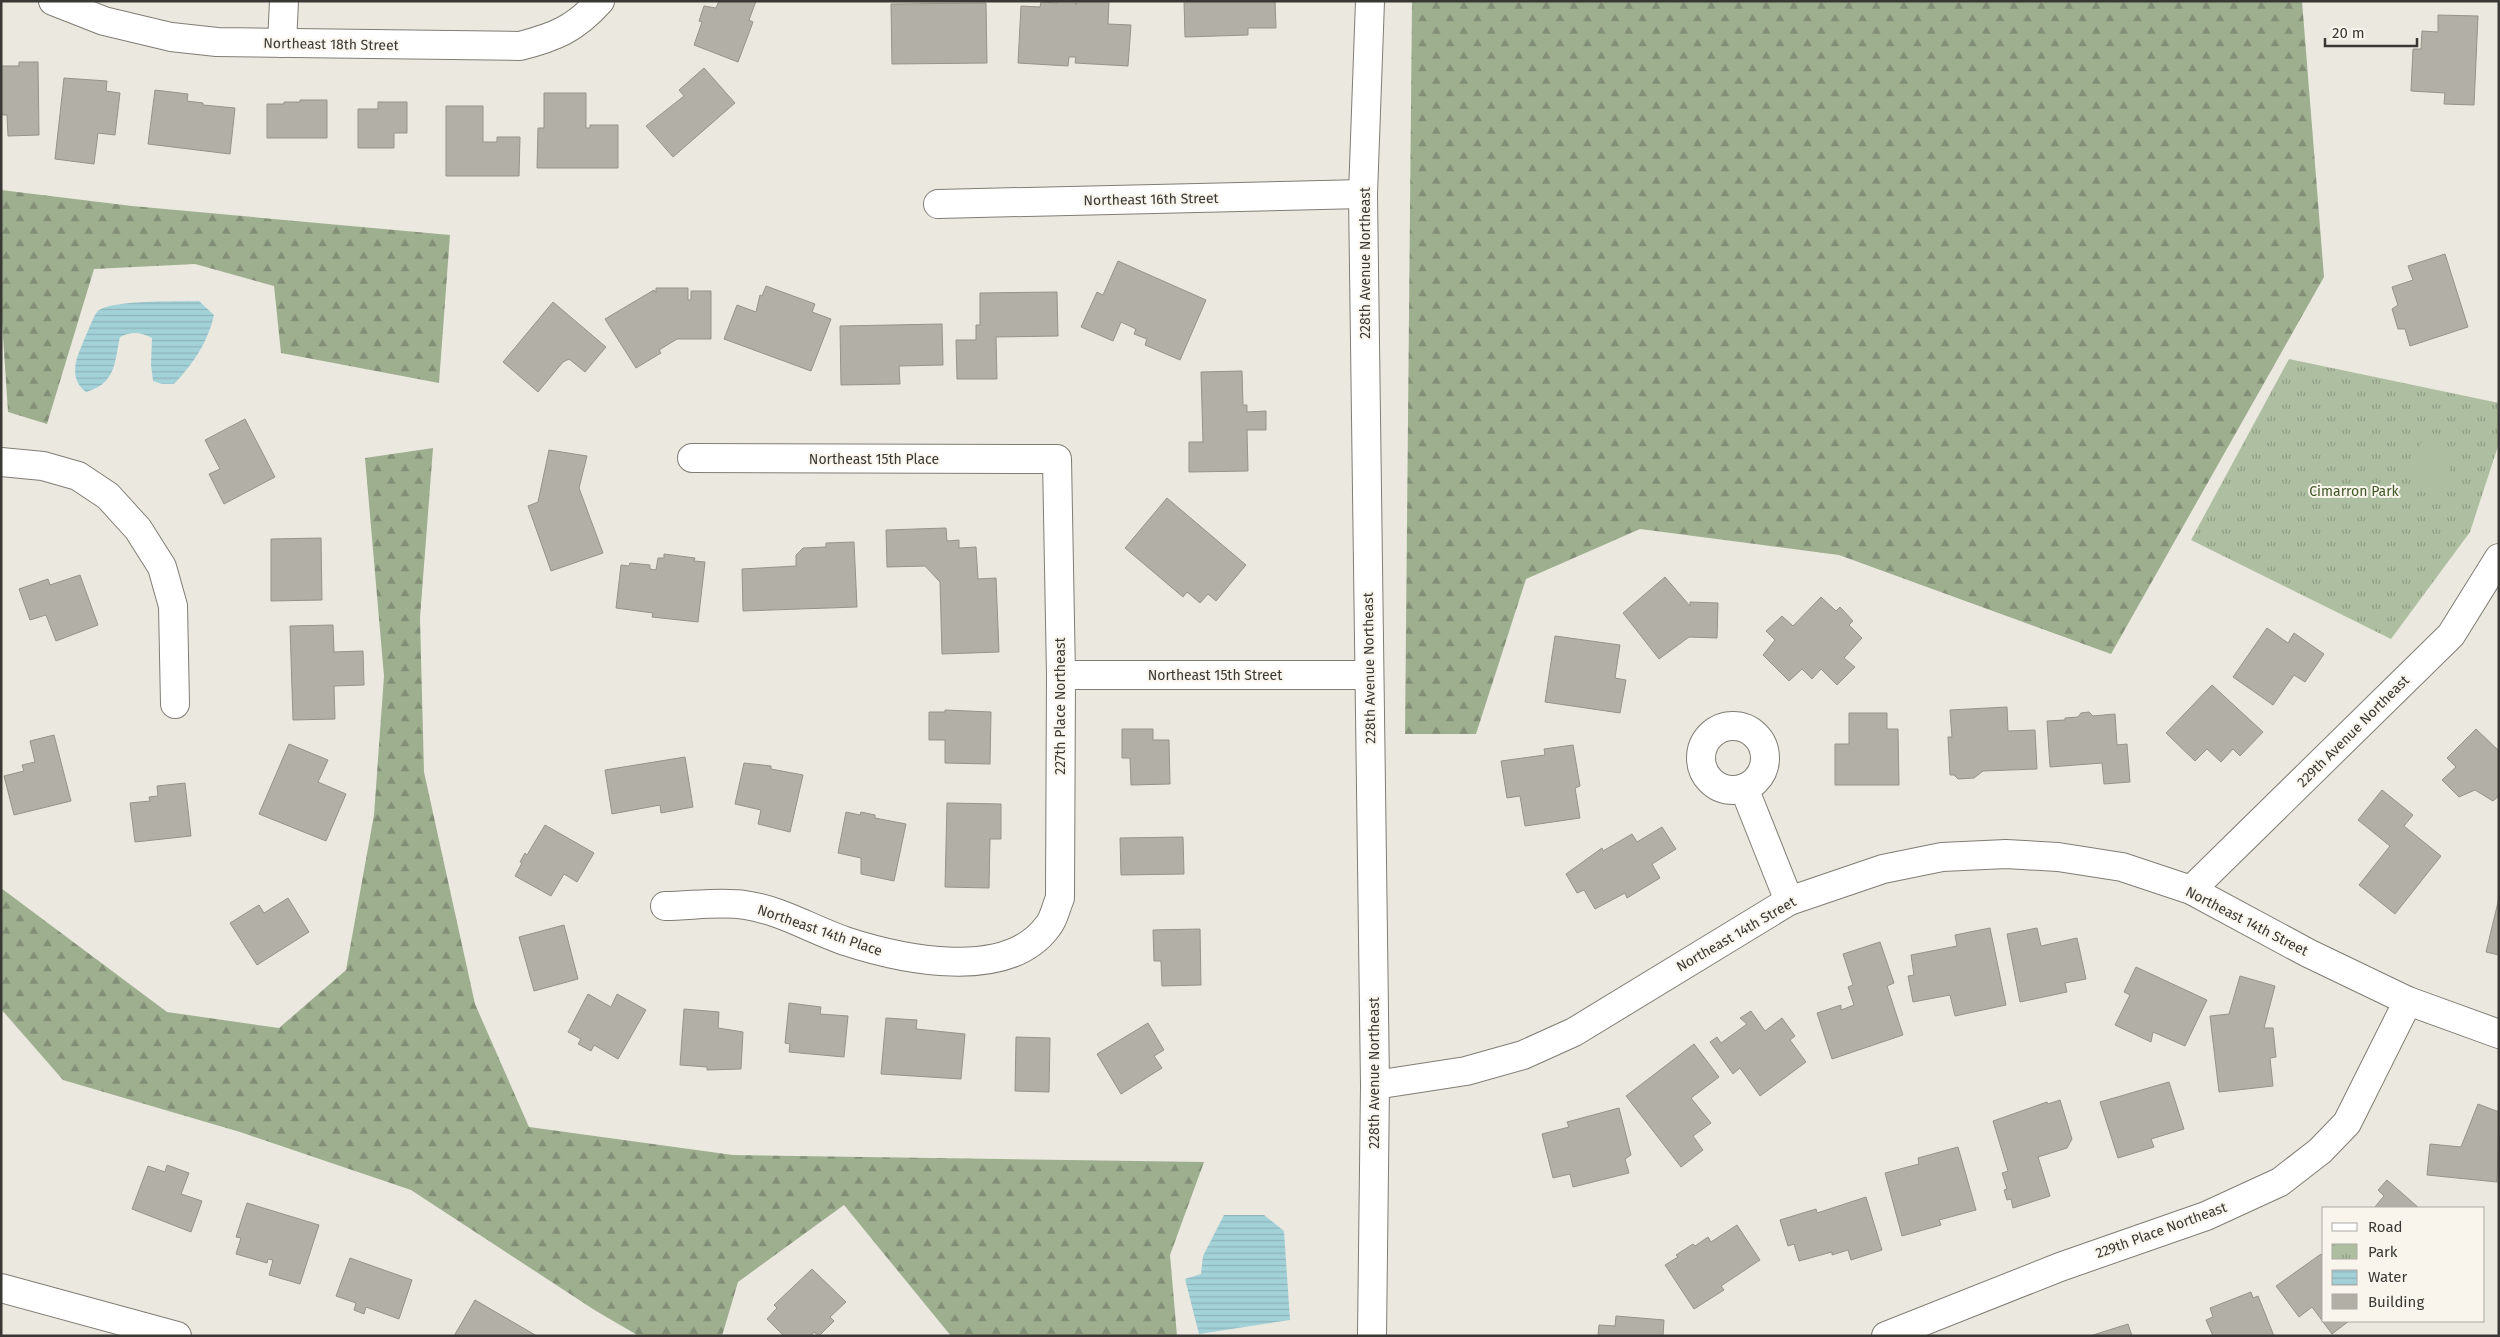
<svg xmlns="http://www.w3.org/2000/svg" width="2500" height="1337" font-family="'Fira Sans',sans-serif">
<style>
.forest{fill:url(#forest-firs)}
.park{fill:url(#park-tufts)}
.pitch{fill:#aebfa1}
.water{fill:url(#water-rules)}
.building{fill:#b2afa6;stroke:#96938b}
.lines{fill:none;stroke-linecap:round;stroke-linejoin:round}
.street-casing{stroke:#807d75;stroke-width:30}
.secondary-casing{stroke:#807d75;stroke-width:30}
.street{stroke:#fff;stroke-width:28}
.secondary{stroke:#fff;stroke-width:28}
.labels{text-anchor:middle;stroke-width:4;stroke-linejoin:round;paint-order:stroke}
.street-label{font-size:14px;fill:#393835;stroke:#f9f5ec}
.park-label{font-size:14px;fill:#415929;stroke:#f9f5ec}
</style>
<defs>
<pattern id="forest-firs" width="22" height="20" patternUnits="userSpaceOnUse" patternTransform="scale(1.25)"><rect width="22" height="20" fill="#9eaf8f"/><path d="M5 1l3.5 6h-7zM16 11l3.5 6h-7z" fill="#828f76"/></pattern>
<pattern id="park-tufts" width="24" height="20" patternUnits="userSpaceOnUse" patternTransform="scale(1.25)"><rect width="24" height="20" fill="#aebfa1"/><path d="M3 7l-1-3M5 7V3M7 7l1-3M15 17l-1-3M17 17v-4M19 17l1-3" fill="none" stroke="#8f9c84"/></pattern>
<pattern id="water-rules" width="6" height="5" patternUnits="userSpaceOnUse" patternTransform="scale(1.25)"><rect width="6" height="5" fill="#a3d1d8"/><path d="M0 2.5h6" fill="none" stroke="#8db4ba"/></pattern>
</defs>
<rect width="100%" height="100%" fill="#ebe8df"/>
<g class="forest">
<path d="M1412,1H2302L2324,277L2111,654L1839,555L1640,529L1526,579L1476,734H1405Z"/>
<path d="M1,190L132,206L450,235L439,383L281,353L274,286L195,264L94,269L47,424L8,412L1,306Z"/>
<path d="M433,448L420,618L424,772L475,1004L529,1127L733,1155L1204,1162L1170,1255L1177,1336H951L844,1205L738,1282L722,1336H639L596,1311L411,1190L240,1132L63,1080L1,1009V888L167,1012L279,1028L346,970L374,815L384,676L365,458Z"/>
</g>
<path class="park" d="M2289,359L2499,403V443L2470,532L2391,639L2191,540Z"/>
<path class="pitch" d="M2422,440L2455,449L2445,487L2411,477Z"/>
<g class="water">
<path d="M199,301L214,315C208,342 193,364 174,384H162L153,381L151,364L152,338C140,332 132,331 120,337C114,364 116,383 86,392C75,384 73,372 77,358C79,352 94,315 97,312C108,299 181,302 199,301Z"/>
<path d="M1224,1215H1264L1284,1231L1290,1320L1199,1334L1185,1279L1201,1274L1203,1256Z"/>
</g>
<g class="building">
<path d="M719,1H756L749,20L753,22L738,62L694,45L702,22L699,21L704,6L716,8Z"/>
<path d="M1057,1H1076V5L1078,1H1109L1108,24L1131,25L1128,66L1075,63L1076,57H1069L1068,66L1018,63L1021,6L1040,7L1041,2L1057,3Z"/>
<path d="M1184,1H1275L1276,28H1248V35L1185,37Z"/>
<path d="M986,3L987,63L892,64L891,4Z"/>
<path d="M2438,15L2478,16L2474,105L2444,104L2445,93L2411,91L2413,49H2421L2422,31L2438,32Z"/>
<path d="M19,62H38L39,135L8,136L7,115H1V66H19Z"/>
<path d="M704,68L735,103L673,157L646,126L684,96L679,90Z"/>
<path d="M64,78L107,81L106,91L120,93L115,135L98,133L94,164L55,159Z"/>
<path d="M155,90L188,94L187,101L203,103V105L235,108L230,154L148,144Z"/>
<path d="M544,93H586V128H590V125H618V168H537L538,128H544Z"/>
<path d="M300,100H327V138H267V104H284V102H300Z"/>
<path d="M378,102H407V133H394V148H358V109H378Z"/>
<path d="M446,106H483V142H497V137H520L519,176H446Z"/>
<path d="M2445,254L2468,327L2410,346L2405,329H2398L2392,309L2398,305L2392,287L2413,280L2408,266Z"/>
<path d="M1118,261L1206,300L1180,360L1145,345L1147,339L1134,334L1136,329L1121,322L1113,341L1081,327L1097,292L1103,295Z"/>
<path d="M766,286L815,304L812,312L831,319L811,371L724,339L737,305L756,312L760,295L762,296Z"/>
<path d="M656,288H688V300H691V291H711V339H677L659,350L661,353L636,368L605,319L654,290L656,293Z"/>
<path d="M1057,292L1058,336L996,337L997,379H957L956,340H976V325H980V293Z"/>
<path d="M553,302L606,347L585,372L569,359L563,362L538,392L503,362Z"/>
<path d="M942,324L943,365L899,366L900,384L841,385L840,326Z"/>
<path d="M1242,371L1243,405H1247V412L1266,411V430H1247L1248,471L1189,472V442H1203L1201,372Z"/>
<path d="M245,419L275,477L224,504L209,474L220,469L205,440Z"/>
<path d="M549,450L587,456L579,488L603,553L551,571L528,506L538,502Z"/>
<path d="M1167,498L1246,565L1216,601L1208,594L1200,603L1187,592L1183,597L1125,548Z"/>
<path d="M946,528L947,541L959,540V548L976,547L978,579L996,578L999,652L942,654L940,582L925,566L887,567L886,530Z"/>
<path d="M321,538L322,600L271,601V539Z"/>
<path d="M854,542L857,607L743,611L742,569L796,566V555L803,548L826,547V543Z"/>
<path d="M664,554L695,558L694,561L705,562L698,622L652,617L653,613L616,608L621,565L629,566L630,563L650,565V569L656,570L658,558H664Z"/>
<path d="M80,575L98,625L56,641L46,615L30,620L19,589L48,579L50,585Z"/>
<path d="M1665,577L1690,606V602L1718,603L1717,638L1689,637L1659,659L1623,613Z"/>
<path d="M1821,597L1836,611L1840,607L1853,621L1849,625L1862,638L1844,658L1855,667L1837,685L1821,669L1812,679L1802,669L1789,681L1763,655L1775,640L1766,631L1782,616L1793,626Z"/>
<path d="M333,625L334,652L363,651L364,685L334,686L335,719L293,720L290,626Z"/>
<path d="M2267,628L2288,643L2294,633L2324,654L2305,682L2294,675L2273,705L2233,677Z"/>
<path d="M1555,636L1620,645L1615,678L1626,680L1620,713L1545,702Z"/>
<path d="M2212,685L2263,732L2240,756L2233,749L2221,762L2207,749L2195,761L2166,733Z"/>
<path d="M2007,707L2008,731L2035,730L2037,769L1983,771L1974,778L1958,779L1954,775H1950L1948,737H1952L1950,710Z"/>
<path d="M945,710L991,712L990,764L945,763V740H929V712H945Z"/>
<path d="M2089,712L2093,716L2115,714L2117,745L2127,744L2130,782L2104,784L2102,763L2050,767L2047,721L2065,720V718L2078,717L2081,713Z"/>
<path d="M1849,713H1887V729H1898L1899,785H1835V744H1849Z"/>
<path d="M1122,729H1153V740H1169L1170,784L1131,785L1130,758H1122Z"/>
<path d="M2476,729L2499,751V796L2493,801L2475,790L2459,797L2442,780L2456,767L2447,758Z"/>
<path d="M54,735L71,801L14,815L4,776L24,771L22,765L35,762L30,741Z"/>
<path d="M289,744L328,760L318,782L346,794L326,841L259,814Z"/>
<path d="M1573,745L1580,786L1575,788L1580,818L1525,826L1520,796L1507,798L1501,761L1545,755L1544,749Z"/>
<path d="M685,757L693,807L661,813L660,805L612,814L605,770Z"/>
<path d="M744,763L771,766V769L803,775L790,832L758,824L761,810L735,804Z"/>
<path d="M185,783L191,836L135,842L130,803L150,801L149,797L158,796L157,786Z"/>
<path d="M2382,790L2413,815L2404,826L2441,856L2395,914L2359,885L2390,846L2358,820Z"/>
<path d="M947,803L1001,804V839H990L989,888L945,887Z"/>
<path d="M846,812L860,815L861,812L875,815V818L906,824L894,881L861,874V858L838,853Z"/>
<path d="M545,825L594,853L577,882L564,874L551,896L515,876L522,863L520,862L525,853L527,855Z"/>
<path d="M1662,827L1676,849L1652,864L1660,878L1627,898L1625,893L1595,909L1584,890L1577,893L1566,874L1602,848L1603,851L1632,834L1637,842Z"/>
<path d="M1183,837L1184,874L1121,875L1120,838Z"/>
<path d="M288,898L309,932L257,965L230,923L259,905L264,913Z"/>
<path d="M2499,898V955L2486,952Z"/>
<path d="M564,925L578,979L534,991L519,937Z"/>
<path d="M1990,928L2006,1005L1955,1016L1950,995L1913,1002L1908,976L1914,975L1911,955L1957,946L1955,935Z"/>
<path d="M2037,928L2041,946L2077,938L2086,979L2065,983L2067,992L2020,1002L2007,934Z"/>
<path d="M1200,929L1201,985L1162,986L1161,961H1154L1153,930Z"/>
<path d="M1880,942L1894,983L1887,986L1903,1035L1832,1059L1817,1013L1841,1005V1010L1854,1005L1848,987L1853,985L1843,954Z"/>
<path d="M2136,967L2207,1000L2185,1046L2153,1032L2151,1042L2115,1025L2130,995L2124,992Z"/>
<path d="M2240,976L2275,986L2264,1028H2273L2276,1057L2270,1058L2273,1086L2219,1092L2210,1016L2229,1014Z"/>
<path d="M588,994L611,1007L617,994L646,1010L618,1059L594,1045L591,1051L578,1044L581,1039L568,1032Z"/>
<path d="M789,1003L821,1007L820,1014L848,1016L844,1057L789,1052L790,1044L785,1043Z"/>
<path d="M684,1009L719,1012L718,1028L743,1032L741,1069L707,1070V1067L680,1065Z"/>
<path d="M1751,1011L1765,1031L1782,1018L1795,1036L1790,1040L1806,1062L1760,1096L1740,1068L1733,1074L1710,1042L1717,1037L1721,1043L1747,1024L1740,1018Z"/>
<path d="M886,1018L917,1020L916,1029L965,1034L961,1079L881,1074Z"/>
<path d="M1148,1023L1164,1050L1154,1056L1162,1068L1121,1094L1097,1054Z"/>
<path d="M1016,1037L1050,1038L1049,1092L1015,1091Z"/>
<path d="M1694,1044L1719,1077L1691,1098L1711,1123L1693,1136L1703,1150L1681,1167L1626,1096Z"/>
<path d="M2169,1082L2184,1129L2151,1139L2154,1147L2118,1158L2100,1102Z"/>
<path d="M2060,1100L2072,1139L2067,1148L2038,1157L2050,1196L2013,1208L2011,1199L2007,1200L2004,1190L2007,1189L2002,1173L2008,1171L1993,1121L2047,1102L2048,1104Z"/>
<path d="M2478,1104L2499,1112L2497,1182L2427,1175L2430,1144L2461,1147Z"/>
<path d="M1619,1108L1631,1155L1625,1159L1629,1173L1573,1187L1570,1174L1553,1178L1542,1134L1569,1127L1567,1122Z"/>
<path d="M1958,1147L1976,1210L1939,1220L1941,1225L1902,1236L1885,1173L1919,1164L1918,1158Z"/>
<path d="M167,1165L189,1173L181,1194L202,1201L191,1232L132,1209L148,1166L165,1172Z"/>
<path d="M2387,1180L2419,1208H2374L2384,1196L2378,1190Z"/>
<path d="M1866,1197L1882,1250L1851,1260L1848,1250L1832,1255V1252L1799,1261L1794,1244L1788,1246L1780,1220L1816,1209L1817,1213Z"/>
<path d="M247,1203L319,1225L300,1284L269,1275L273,1260L268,1259L267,1263L236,1254L241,1238L236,1237Z"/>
<path d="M1737,1225L1760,1260L1721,1286L1724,1290L1694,1309L1665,1265L1678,1257L1676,1255L1693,1244L1695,1246L1708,1237L1711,1242Z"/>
<path d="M2321,1254L2324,1258V1321H2349L2332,1334L2312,1307L2299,1317L2276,1286Z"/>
<path d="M350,1258L412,1280L399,1319L366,1307L364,1314L354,1310L356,1303L336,1296Z"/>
<path d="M812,1269L846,1302L830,1317L834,1321L819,1336L814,1332L811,1336H784L767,1319L777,1308L774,1305Z"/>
<path d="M2251,1292L2253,1298L2258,1296L2274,1336H2213L2206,1320L2213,1317L2210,1308Z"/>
<path d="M475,1300L537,1336H454Z"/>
<path d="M1616,1316L1664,1320L1663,1336H1598L1599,1325L1615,1326Z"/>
<path d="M2128,1324L2132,1336H2093V1335Z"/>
</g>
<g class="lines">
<g class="street-casing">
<g id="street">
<path d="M53,1L104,21L171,37L217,42L520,46C555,37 575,29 600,1"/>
<path d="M282,43L284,1"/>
<path d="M938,204L1363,194"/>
<path d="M1,462L43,466L78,476L108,496L138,529L162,567L173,606L175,704"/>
<path d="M1061,675H1369"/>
<circle cx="1733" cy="758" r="32"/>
<path d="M1744,788L1789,901"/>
<path d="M2191,890L2451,635L2499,558"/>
<path d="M665,906C690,906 721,901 745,905C780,910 811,929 845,941C900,959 1007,983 1048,926C1054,919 1056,907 1060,898L1061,675L1057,459L692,458"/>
<path d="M1375,1085L1466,1071L1523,1055L1574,1032L1789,901L1883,869L1942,857L2006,854L2058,857L2122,867L2191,890L2308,953L2408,1001L2499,1034"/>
<path d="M1886,1336L2060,1267L2206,1216L2280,1182L2320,1151L2347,1123L2408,1001"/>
</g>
</g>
<g class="secondary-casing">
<g id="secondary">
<path d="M1370,1L1363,194L1375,1085L1372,1336"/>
<path d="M1,1288L177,1336"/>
</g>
</g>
<use href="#street" class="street"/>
<use href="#secondary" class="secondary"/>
</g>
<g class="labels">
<g class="street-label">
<text transform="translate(331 44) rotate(1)" y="5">Northeast 18th Street</text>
<text transform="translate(1151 199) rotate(-1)" y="5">Northeast 16th Street</text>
<text transform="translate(1365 263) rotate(-90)" y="5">228th Avenue Northeast</text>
<text x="874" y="464">Northeast 15th Place</text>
<text transform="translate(1369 668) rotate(-91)" y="5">228th Avenue Northeast</text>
<text x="1215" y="680">Northeast 15th Street</text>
<text transform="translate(1060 706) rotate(-90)" y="5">227th Place Northeast</text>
<text transform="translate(2353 731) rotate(-45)" y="5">229th Avenue Northeast</text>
<text transform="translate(2247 921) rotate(27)" y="5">Northeast 14th Street</text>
<text transform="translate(820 930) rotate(19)" y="5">Northeast 14th Place</text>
<text transform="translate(1736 934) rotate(-30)" y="5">Northeast 14th Street</text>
<text transform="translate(1374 1073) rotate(-90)" y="5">228th Avenue Northeast</text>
<text transform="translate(2161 1230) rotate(-20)" y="5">229th Place Northeast</text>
</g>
<g class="park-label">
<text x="2354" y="496">Cimarron Park</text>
</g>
</g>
<rect width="2500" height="1337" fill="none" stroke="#393835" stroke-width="5"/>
<rect x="2322" y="1207" width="162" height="115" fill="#f9f5ec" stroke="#aca9a3"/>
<rect x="2332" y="1223" width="25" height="8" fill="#ffffff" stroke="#aca9a3"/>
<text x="2368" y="1232" font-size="15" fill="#393835">Road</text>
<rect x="2332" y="1244" width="25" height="15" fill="url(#park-tufts)" stroke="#aca9a3"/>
<text x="2368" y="1257" font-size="15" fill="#393835">Park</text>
<rect x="2332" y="1270" width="25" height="15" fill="url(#water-rules)" stroke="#aca9a3"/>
<text x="2368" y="1282" font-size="15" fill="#393835">Water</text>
<rect x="2332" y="1294" width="25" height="15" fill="#b2afa6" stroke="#aca9a3"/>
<text x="2368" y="1307" font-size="15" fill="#393835">Building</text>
<path d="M2325 38v8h92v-8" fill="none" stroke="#393835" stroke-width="2.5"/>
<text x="2332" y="38" font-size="15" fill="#393835" stroke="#f9f5ec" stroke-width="4" paint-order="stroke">20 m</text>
</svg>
